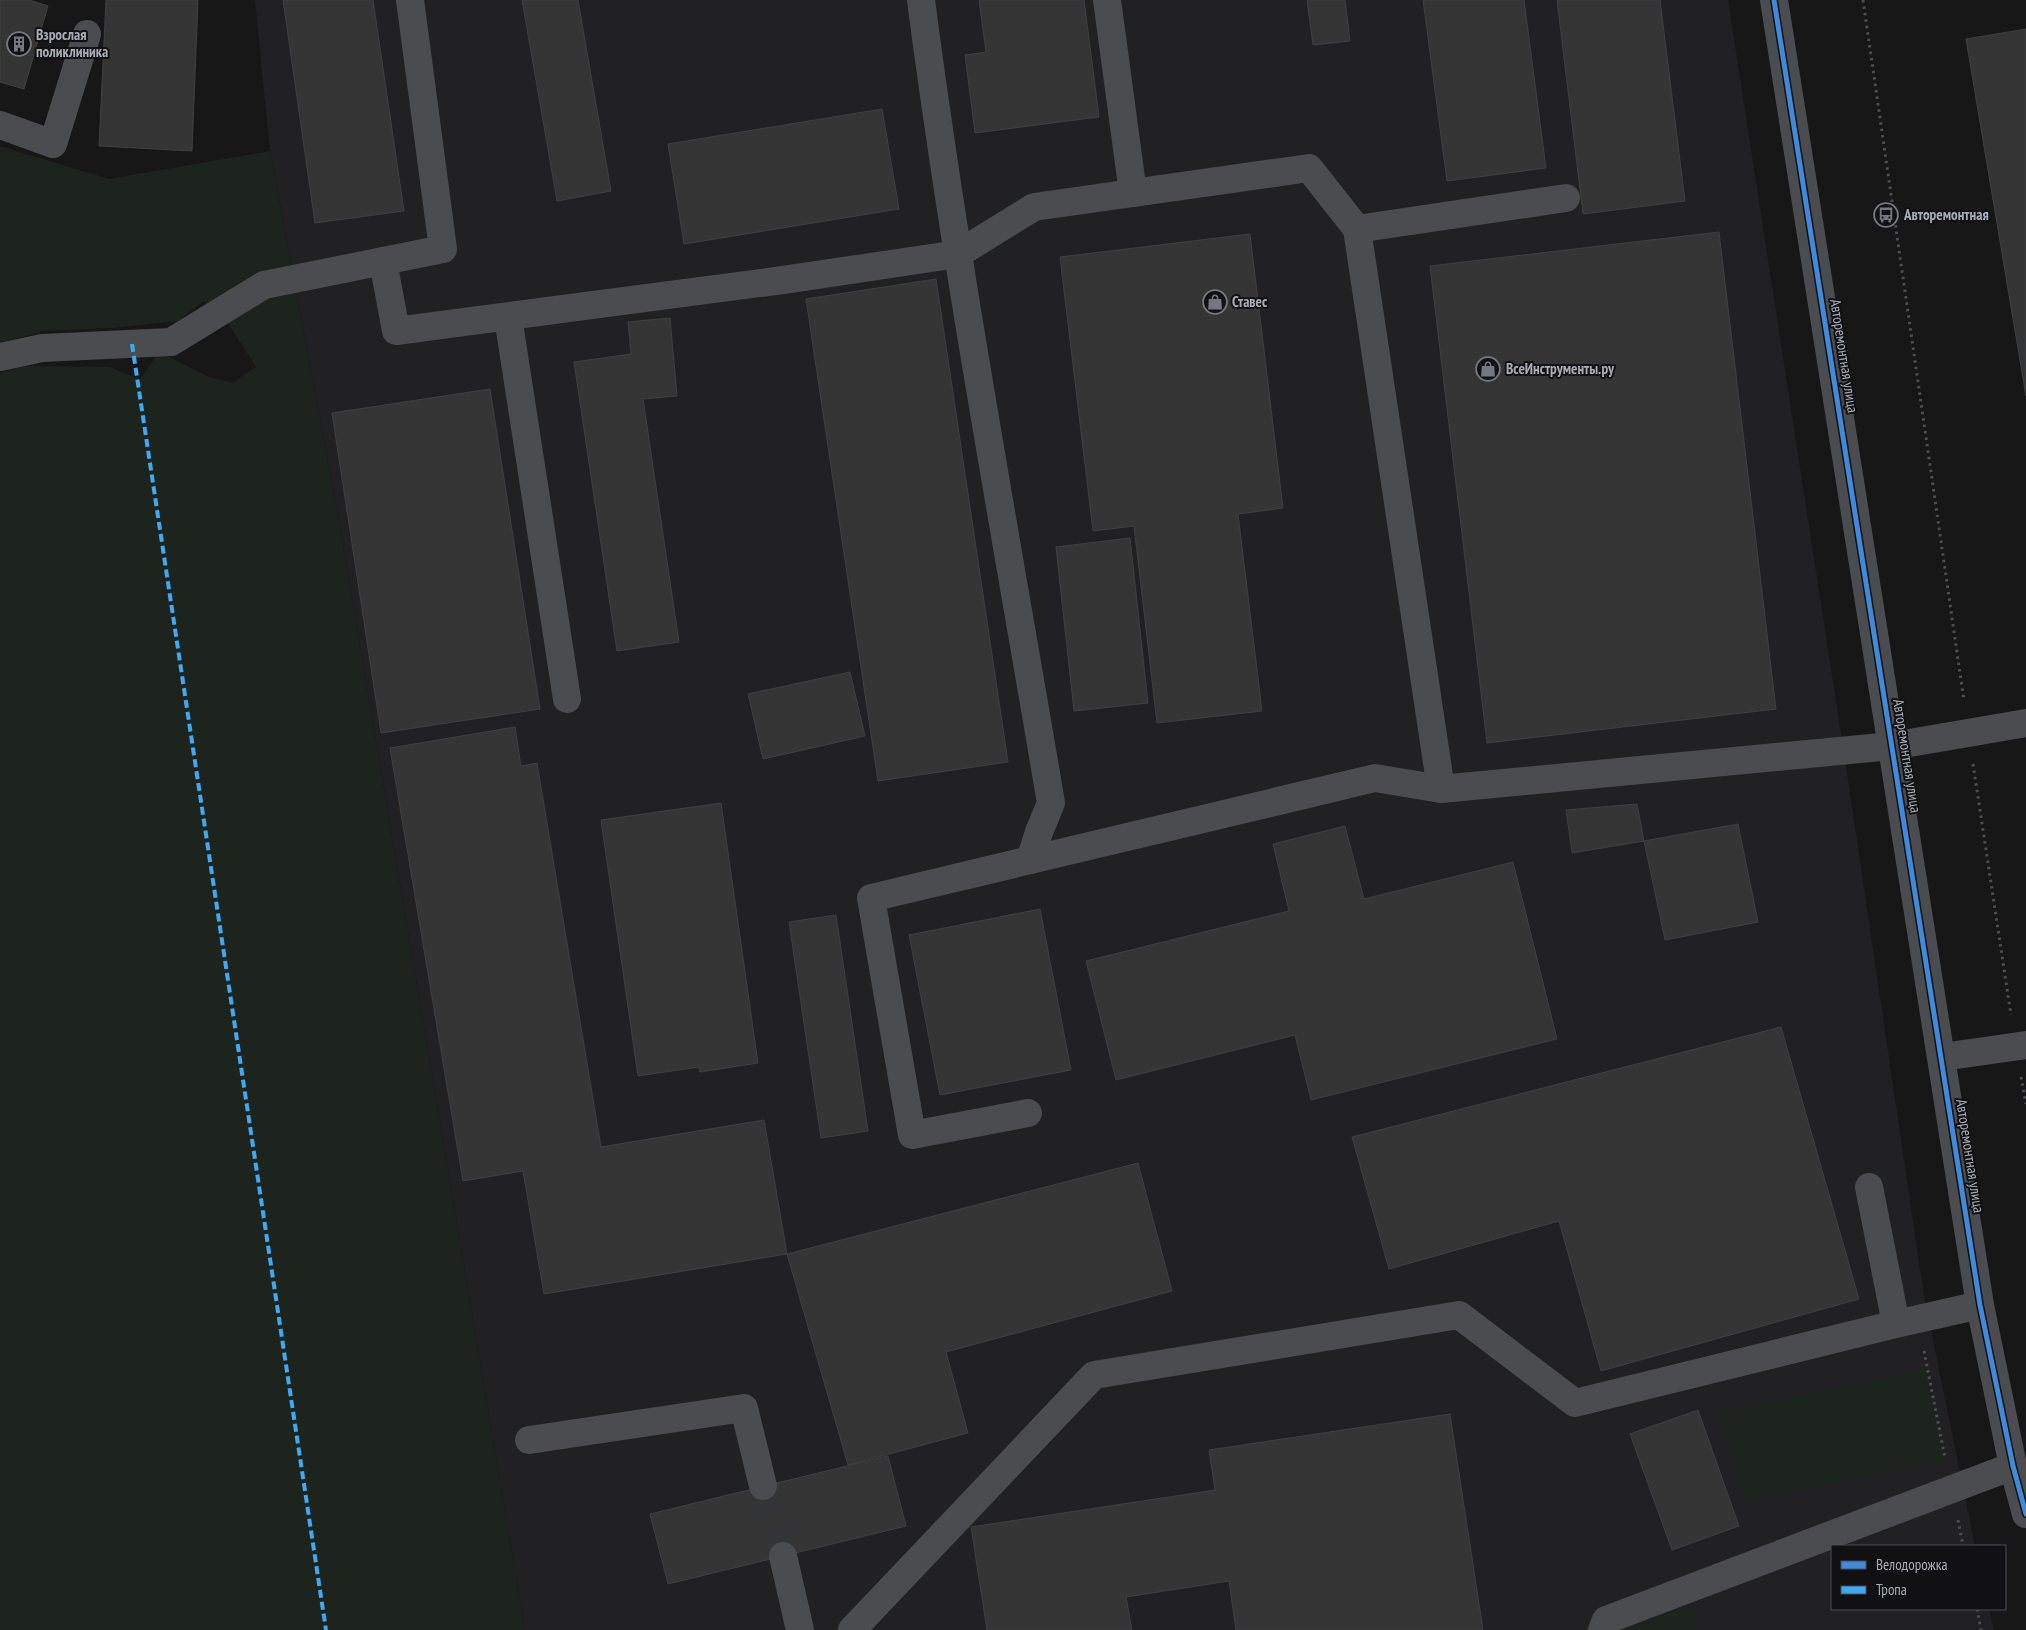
<svg xmlns="http://www.w3.org/2000/svg" width="2026" height="1630" font-family="'PT Sans Narrow',sans-serif">
<style>
.built{fill:#212123}
.green{fill:#1d241e}
.building{fill:#353536;stroke:#3f4043}
.lines{fill:none;stroke-linecap:round;stroke-linejoin:round}
.minor-tunnel{stroke:#343537;stroke-width:28;stroke-dasharray:28 14;stroke-linecap:butt}
.path{stroke:#4d4e52;stroke-width:3;stroke-dasharray:2.5 4;stroke-linecap:butt}
.minor{stroke:#4b4c50;stroke-width:28}
.quiet{stroke:#3fa9f5;stroke-width:4;stroke-dasharray:8 4;stroke-linecap:butt}
.cycleway-casing{stroke:#111113;stroke-width:8}
.cycleway{stroke:#408adc;stroke-width:5}
.labels{text-anchor:middle;stroke-width:4;stroke-linejoin:round;paint-order:stroke}
.poi-label{font-size:15px;font-weight:bold;fill:#a8adb8;stroke:#111113;text-anchor:start}
.street-label{font-size:15px;fill:#a8adb8;stroke:#111113}
</style>
<rect width="100%" height="100%" fill="#171717"/>
<path class="built" d="M255,0H1728L1849,786L1924,1296L1975,1546H1832V1609H1989L1994,1630H525L340,526L270,151Z"/>
<g class="green">
<path d="M0,146L109,179L270,151L340,526L525,1630H0V373L24,366L110,367L140,379L159,352L209,377L233,383L256,367L228,323L204,301L178,321L113,328L44,331L0,343Z"/>
<path d="M1927,1369L1947,1459L1748,1502L1720,1412Z"/>
<path d="M1693,1604L1697,1630H1626V1629Z"/>
</g>
<g class="building">
<path d="M0,0H29L48,6L24,89L0,82Z"/>
<path d="M106,0H198L192,151L99,146Z"/>
<path d="M283,0H373L404,211L315,223Z"/>
<path d="M522,0H578L611,191L557,201Z"/>
<path d="M979,0H1084L1099,117L975,133L965,55L986,52Z"/>
<path d="M1307,0H1345L1350,41L1313,45Z"/>
<path d="M1423,0H1524L1546,168L1447,181Z"/>
<path d="M1557,0H1660L1685,201L1583,214Z"/>
<path d="M2026,29V396L1966,39Z"/>
<path d="M882,109L899,209L684,244L668,144Z"/>
<path d="M1719,232L1776,709L1487,743L1430,266Z"/>
<path d="M1250,234L1283,508L1238,514L1262,711L1157,723L1134,526L1093,531L1060,257Z"/>
<path d="M936,279L1008,762L878,781L806,299Z"/>
<path d="M670,318L677,396L643,399L679,642L617,651L574,362L631,354L628,322Z"/>
<path d="M490,389L540,709L381,733L332,413Z"/>
<path d="M1130,538L1148,703L1074,711L1056,547Z"/>
<path d="M850,672L865,736L763,759L748,694Z"/>
<path d="M515,727L521,766L537,763L601,1147L764,1120L787,1254L544,1294L523,1171L463,1181L390,748Z"/>
<path d="M721,803L758,1063L700,1072L699,1067L638,1076L601,820Z"/>
<path d="M1637,804L1644,841L1572,853L1566,810Z"/>
<path d="M1738,824L1758,922L1665,940L1644,841Z"/>
<path d="M1345,826L1364,899L1513,862L1557,1039L1311,1100L1295,1035L1116,1080L1086,961L1289,911L1273,844Z"/>
<path d="M1040,909L1071,1070L940,1095L909,935Z"/>
<path d="M836,915L868,1131L821,1138L789,922Z"/>
<path d="M1781,1027L1859,1299L1601,1371L1559,1221L1389,1269L1352,1137Z"/>
<path d="M1138,1163L1172,1291L946,1352L968,1433L848,1465L787,1254Z"/>
<path d="M1698,1410L1739,1526L1672,1550L1630,1434Z"/>
<path d="M1450,1414L1483,1630H1236L1229,1581L1126,1597L1132,1630H987L971,1527L1215,1490L1209,1450Z"/>
<path d="M888,1456L906,1526L668,1584L650,1514Z"/>
</g>
<g class="lines">
<path class="minor-tunnel" d="M763,1486L783,1556"/>
<g class="path">
<path d="M1863,0L1964,701"/>
<path d="M1973,764L2011,1015"/>
<path d="M2021,1077L2026,1104"/>
<path d="M1924,1351L1945,1458"/>
<path d="M1958,1520L1963,1546"/>
<path d="M1977,1609L1981,1630"/>
</g>
<g class="minor">
<path d="M921,0C956,269 1006,536 1051,803L1039,832L1030,860"/>
<path d="M1107,0L1133,193"/>
<path d="M1774,0L1980,1305L2013,1466L2026,1514"/>
<path d="M0,125L53,144L87,34"/>
<path d="M1357,229L1441,789"/>
<path d="M383,261L396,331L783,280L958,254L1034,207L1309,168L1357,229L1566,198"/>
<path d="M508,317L567,699"/>
<path d="M0,357L42,348L171,342L264,285L443,249L410,0"/>
<path d="M1942,1057L2026,1045"/>
<path d="M1028,1113L912,1135L871,898L1375,778L1441,789L1892,746L2026,723"/>
<path d="M1869,1187L1896,1324"/>
<path d="M529,1440L744,1408L763,1486"/>
<path d="M783,1556L800,1630"/>
<path d="M852,1630L1094,1375L1459,1315L1575,1403L1896,1324L1980,1305"/>
<path d="M1602,1630L1606,1620L2013,1466"/>
</g>
<path class="quiet" d="M132,344L326,1630"/>
<g class="cycleway-casing">
<path id="cycleway" d="M1774,0L1980,1305L2013,1466L2026,1514"/>
</g>
<use href="#cycleway" class="cycleway"/>
</g>
<defs>
<g id="building-ring" transform="scale(1.25)"><circle r="9.5" fill="#111113" stroke="#757880" stroke-width="1.5"/><path d="M-4-6H4V6H1V3H-1V6H-4ZM-2.5-4.3h1.7v1.8h-1.7ZM.8-4.3h1.7v1.8H.8ZM-2.5-1h1.7V.8h-1.7ZM.8-1h1.7V.8H.8Z" fill="#757880"/></g>
<g id="bus-ring" transform="scale(1.25)"><circle r="9.5" fill="#111113" stroke="#757880" stroke-width="1.5"/><path d="M-5-6H5V4H4V6H2V4H-2V6H-4V4H-5ZM-3.5-4V0h7V-4ZM-3.5 1.2v1.5H-2V1.2ZM2 1.2v1.5H3.5V1.2Z" fill="#757880"/></g>
<g id="shop-ring" transform="scale(1.25)"><circle r="9.5" fill="#111113" stroke="#757880" stroke-width="1.5"/><path d="M-5-2.5h2.3a2.7 3.5 0 0 1 5.4 0H5L5.5 6h-11ZM-1.5-2.5h3a1.5 2.3 0 0 0-3 0Z" fill="#757880"/></g>
</defs>
<g fill-rule="evenodd">
<use href="#building-ring" x="19" y="44"/>
<use href="#bus-ring" x="1886" y="215"/>
<use href="#shop-ring" x="1215" y="302"/>
<use href="#shop-ring" x="1488" y="369"/>
</g>
<g class="labels">
<g class="poi-label">
<text x="36" y="40">Взрослая<tspan x="36" dy="17">поликлиника</tspan></text>
<text x="1904" y="220">Авторемонтная</text>
<text x="1232" y="307">Ставес</text>
<text x="1506" y="374">ВсеИнструменты.ру</text>
</g>
<g class="street-label">
<text transform="translate(1844 356) rotate(81)" y="5">Авторемонтная улица</text>
<text transform="translate(1907 756) rotate(81)" y="5">Авторемонтная улица</text>
<text transform="translate(1970 1156) rotate(81)" y="5">Авторемонтная улица</text>
</g>
</g>
<rect x="1831" y="1545" width="175" height="65" fill="#111113" stroke="#4d4f55"/>
<rect x="1841" y="1561" width="25" height="8" fill="#408adc" stroke="#4d4f55"/>
<text x="1876" y="1570" font-size="15" fill="#a8adb8">Велодорожка</text>
<rect x="1841" y="1586" width="25" height="8" fill="#3fa9f5" stroke="#4d4f55"/>
<text x="1876" y="1595" font-size="15" fill="#a8adb8">Тропа</text>
</svg>
